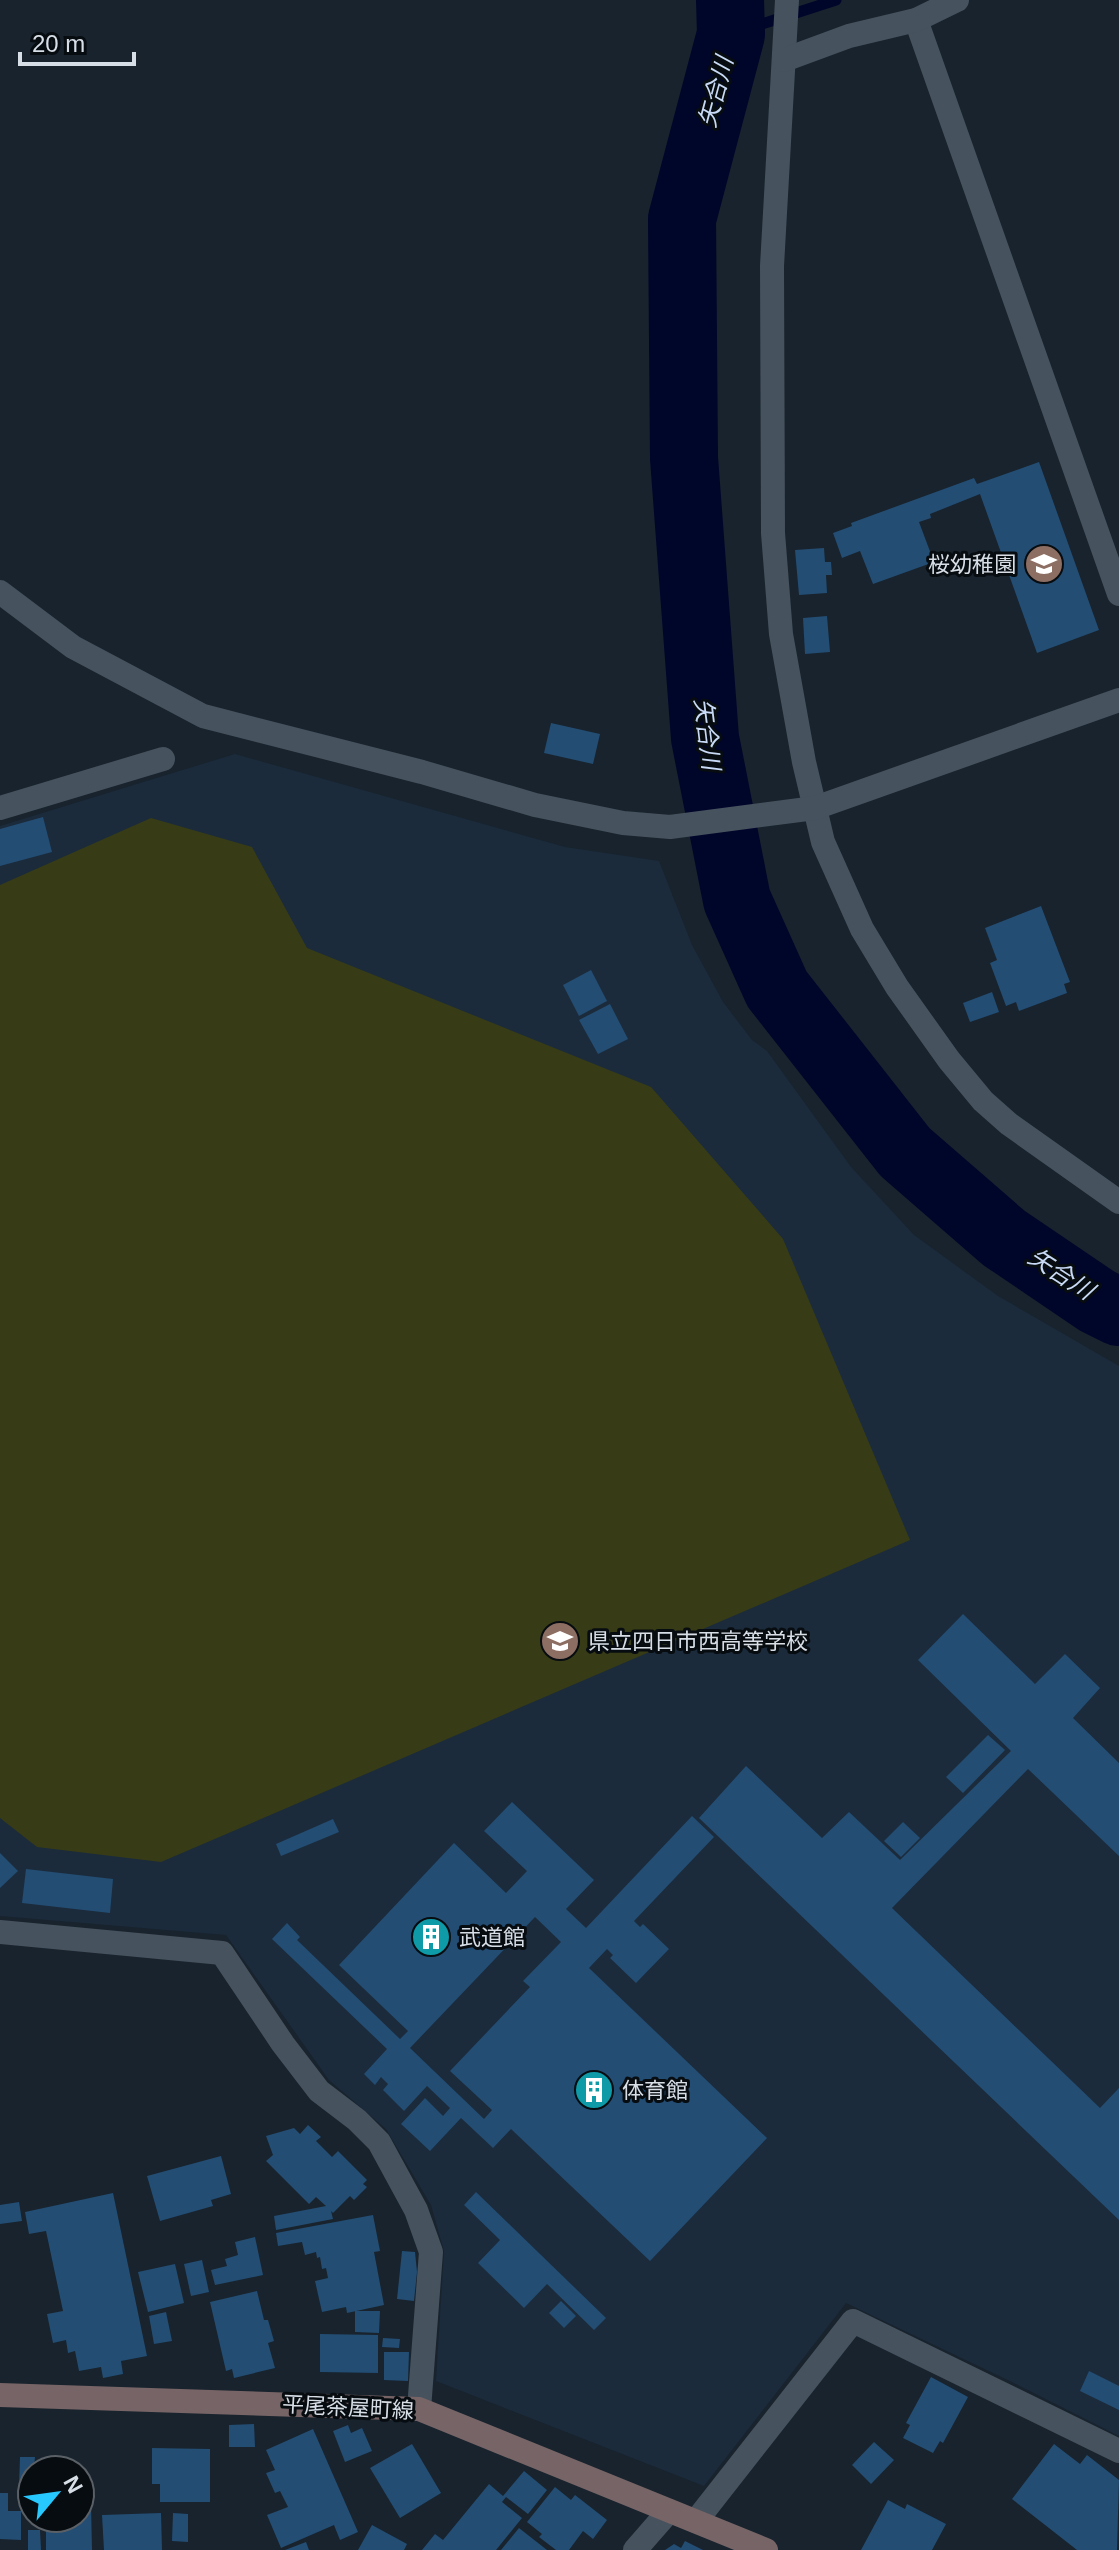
<svg xmlns="http://www.w3.org/2000/svg" width="1119" height="2550" font-family="Arial,'Noto Sans JP',sans-serif">
<style>
.built{fill:#1b2b3b}
.green{fill:#373c16}
.lines{fill:none;stroke-linecap:round;stroke-linejoin:round}
.stream{stroke:#00052a;stroke-width:11}
.river{stroke:#00052a;stroke-width:68}
.building{fill:#234d73;fill-rule:evenodd}
.street{stroke:#46525e;stroke-width:24}
.secondary{stroke:#766466;stroke-width:24}
.labels{text-anchor:middle;stroke-width:6;stroke-linejoin:round;paint-order:stroke}
.poi-label{font-size:22px;fill:#d7dee6;stroke:#070c10;text-anchor:start}
.street-label{font-size:22px;fill:#d7dee6;stroke:#070c10}
.water-label{font-size:24px;font-style:italic;fill:#c9daf6;stroke:#070c10}
</style>
<rect width="100%" height="100%" fill="#18232d"/>
<path class="built" d="M235,754L565,847L659,861L692,945L723,1002L752,1040L767,1051L851,1167L914,1235L998,1296L1119,1366V2436L1014,2383L846,2303L704,2486L436,2381L444,2251L431,2205L386,2129L329,2080L226,1935L0,1916V826Z"/>
<path class="green" d="M151,818L252,847L307,948L651,1087L783,1239L910,1540L161,1862L37,1847L0,1818V885Z"/>
<g class="lines">
<path class="stream" d="M731,34L836,0"/>
<path class="river" d="M730,0L731,34L682,219L684,458L705,738L737,900L777,989L905,1152L1004,1238L1097,1301L1119,1312"/>
</g>
<g class="building">
<path d="M1039,462L1099,630L1037,653L980,494L930,514L931,518L919,522L934,562L873,584L860,551L842,558L833,533L852,526L851,523L974,478L977,484Z"/>
<path d="M824,548L825,562H831L832,575H826L827,593L799,595L795,550Z"/>
<path d="M827,616L830,652L805,654L803,618Z"/>
<path d="M551,723L600,734L593,764L544,753Z"/>
<path d="M43,817L52,852L0,866V829Z"/>
<path d="M1041,906L1070,982L1064,984L1067,993L1019,1011L1016,1002L1006,1006L990,963L997,960L985,928Z"/>
<path d="M591,970L607,1001L579,1016L563,985Z"/>
<path d="M992,992L999,1012L970,1022L963,1003Z"/>
<path d="M610,1004L628,1039L598,1054L579,1020Z"/>
<path d="M963,1614L1035,1684L1065,1654L1100,1688L1073,1718L1119,1763V1856L1028,1769L892,1908L1100,2108L1119,2088V2220L699,1818L746,1766L822,1838L849,1812L900,1860L1011,1751L918,1660Z"/>
<path d="M988,1735L1005,1750L963,1793L946,1777Z"/>
<path d="M512,1802L594,1880L566,1909L586,1928L692,1816L714,1837L634,1921L640,1927L643,1924L669,1949L636,1983L610,1958L613,1955L607,1949L589,1968L767,2138L650,2261L511,2129L493,2148L461,2118L430,2151L401,2124L425,2098L443,2116L450,2108L427,2086L404,2111L383,2090L388,2084L381,2077L375,2085L364,2074L387,2049L272,1939L287,1923L300,1937L297,1940L400,2039L408,2031L339,1965L454,1843L506,1893L527,1871L484,1831ZM535,1917L561,1942L523,1981L530,1987L450,2071L492,2110L484,2119L410,2048Z"/>
<path d="M333,1819L339,1832L281,1856L276,1844Z"/>
<path d="M903,1822L920,1838L901,1857L884,1841Z"/>
<path d="M0,1853L18,1871L0,1888Z"/>
<path d="M26,1869L113,1879L110,1913L22,1903Z"/>
<path d="M308,2125L321,2137L316,2141L332,2157L338,2151L367,2180L363,2184L367,2187L354,2200L350,2196L333,2213L331,2211L333,2219L276,2230L274,2216L326,2206L316,2197L309,2204L266,2161L273,2155L266,2136L294,2128L300,2134Z"/>
<path d="M221,2156L231,2194L211,2200L213,2206L160,2221L147,2176Z"/>
<path d="M476,2192L606,2318L594,2330L547,2284L524,2308L478,2263L500,2240L464,2205Z"/>
<path d="M113,2193L147,2356L121,2361L123,2374L103,2378L101,2367L79,2371L75,2351L68,2353L66,2340L53,2343L47,2314L63,2311L46,2231L29,2234L25,2212Z"/>
<path d="M19,2202L22,2221L0,2224V2205Z"/>
<path d="M373,2215L380,2251L374,2252L384,2305L347,2313L346,2307L322,2312L315,2281L328,2278L326,2268L322,2269L320,2257L317,2258L316,2252L305,2255L302,2242L278,2246L276,2233Z"/>
<path d="M255,2237L263,2275L215,2285L211,2270L227,2266L225,2259L238,2255L235,2242Z"/>
<path d="M402,2251L415,2252L417,2272L414,2301L397,2299Z"/>
<path d="M202,2260L209,2292L191,2296L184,2264Z"/>
<path d="M175,2264L184,2303L148,2312L138,2272Z"/>
<path d="M257,2291L264,2320H268L274,2341L268,2343L275,2368L234,2378L232,2369L226,2371L210,2302Z"/>
<path d="M561,2301L576,2316L564,2328L549,2313Z"/>
<path d="M355,2311H380L379,2333L355,2332Z"/>
<path d="M166,2312L172,2341L154,2344L149,2316Z"/>
<path d="M320,2334L378,2335V2373L320,2372Z"/>
<path d="M383,2338L400,2339L399,2348L382,2347Z"/>
<path d="M384,2352H409L408,2381L384,2380Z"/>
<path d="M1089,2371L1119,2386V2410L1080,2391Z"/>
<path d="M931,2377L968,2397L943,2443L940,2441L933,2453L903,2438L910,2425L906,2423Z"/>
<path d="M254,2424L255,2447H229V2425Z"/>
<path d="M348,2425L351,2433L362,2428L372,2451L345,2462L333,2431Z"/>
<path d="M313,2429L358,2532L340,2540L334,2525L281,2548L267,2515L288,2507L280,2491L275,2493L266,2473L275,2470L266,2450Z"/>
<path d="M874,2442L894,2460L871,2484L852,2465Z"/>
<path d="M412,2444L441,2493L400,2518L370,2468Z"/>
<path d="M1054,2444L1080,2464L1087,2455L1119,2480L1117,2550H1077L1012,2499Z"/>
<path d="M152,2448L210,2449V2502H160V2484H152Z"/>
<path d="M20,2457H35L32,2487H19Z"/>
<path d="M80,2464V2470H44V2465Z"/>
<path d="M524,2471L547,2490L528,2514L506,2497L502,2502L522,2518L496,2550H422L435,2534L443,2540L489,2484L503,2496Z"/>
<path d="M555,2487L571,2500L575,2495L607,2520L593,2539L583,2531L569,2550H556L539,2537L542,2534L527,2522Z"/>
<path d="M0,2493H8V2511H21V2540L0,2539Z"/>
<path d="M888,2500L905,2509L907,2504L946,2524L932,2550H861Z"/>
<path d="M80,2504H91L92,2550H46V2518H80Z"/>
<path d="M161,2513L162,2550H104L102,2515Z"/>
<path d="M173,2513L188,2514V2542L172,2541Z"/>
<path d="M372,2525L407,2544L404,2550H358Z"/>
<path d="M519,2528L547,2550H501Z"/>
<path d="M28,2530H40L41,2550H28Z"/>
<path d="M685,2541L703,2550H665L674,2544L681,2548Z"/>
<path d="M306,2542L309,2550H285Z"/>
</g>
<g class="lines">
<g class="street">
<path d="M787,0L772,266L773,533L781,634L804,762L823,842L862,929L897,987L949,1060L983,1101L1009,1124L1119,1202"/>
<path d="M916,20L1119,594"/>
<path d="M784,60L849,36L916,20L957,0"/>
<path d="M0,592L73,647L203,716L422,772L535,805L623,823L670,827L815,808L1119,700"/>
<path d="M0,808L163,759"/>
<path d="M0,1932L222,1953L283,2044L319,2091L357,2120L379,2142L416,2210L431,2252L419,2409"/>
<path d="M696,2521L853,2321L1119,2451"/>
<path d="M635,2550L669,2511"/>
</g>
<path class="secondary" d="M0,2395L419,2409L766,2550"/>
</g>
<defs>
<g id="school-disc" transform="scale(2)"><circle r="9.5" fill="#8d6e63" stroke="#070c10"/><path d="M0-5L7-2L0 1L-7-2ZM-4 1L0 2.5L4 1V4Q0 6-4 4Z" fill="#fff"/></g>
<g id="building-disc" transform="scale(2)"><circle r="9.5" fill="#0f9aa8" stroke="#070c10"/><path d="M-4-6H4V6H1V3H-1V6H-4ZM-2.5-4.3h1.7v1.8h-1.7ZM.8-4.3h1.7v1.8H.8ZM-2.5-1h1.7V.8h-1.7ZM.8-1h1.7V.8H.8Z" fill="#fff"/></g>
</defs>
<g fill-rule="evenodd">
<use href="#school-disc" x="1044" y="564"/>
<use href="#school-disc" x="560" y="1641"/>
<use href="#building-disc" x="431" y="1937"/>
<use href="#building-disc" x="594" y="2090"/>
</g>
<g class="labels">
<g class="poi-label">
<text x="1016" y="572" text-anchor="end">桜幼稚園</text>
<text x="588" y="1649">県立四日市西高等学校</text>
<text x="459" y="1945">武道館</text>
<text x="622" y="2098">体育館</text>
</g>
<g class="street-label">
<text transform="translate(348 2407) rotate(3)" y="8">平尾茶屋町線</text>
</g>
<g class="water-label">
<text transform="translate(716 92) rotate(-75)" y="8">矢合川</text>
<text transform="translate(707 734) rotate(83)" y="8">矢合川</text>
<text transform="translate(1061 1274) rotate(33)" y="8">矢合川</text>
</g>
</g>
<g transform="translate(56 2494) rotate(61)"><circle r="38" fill="#070c10" stroke="#5a6066" stroke-width="2"/>
<path d="M0-6L14 30L0 20L-14 30Z" fill="#27c8fe"/>
<text y="-12" font-size="22" font-weight="bold" text-anchor="middle" fill="#d7dee6">N</text>
</g>
<path d="M20 52v12h114v-12" fill="none" stroke="#d7dee6" stroke-width="4"/>
<text x="32" y="52" font-size="24" fill="#d7dee6" stroke="#070c10" stroke-width="6" paint-order="stroke">20 m</text>
</svg>
